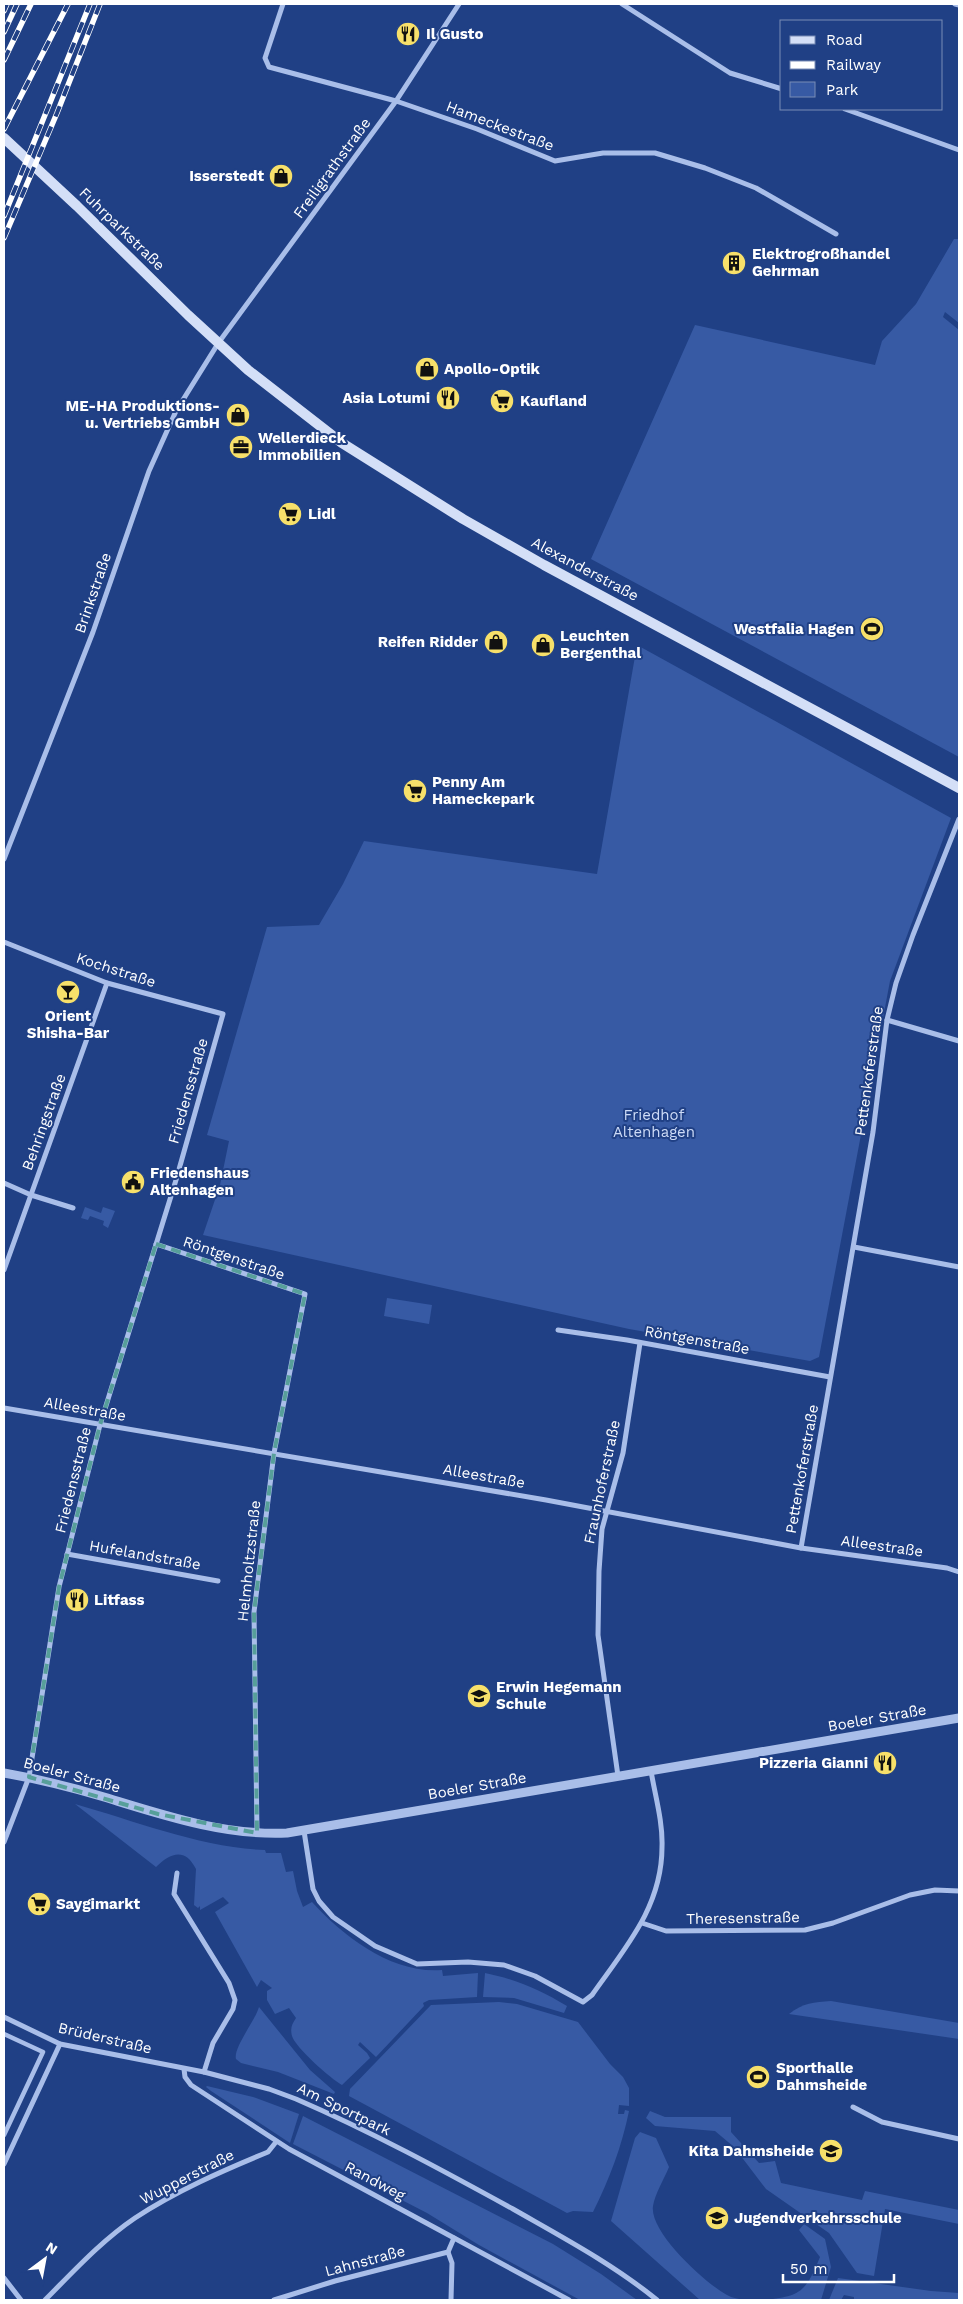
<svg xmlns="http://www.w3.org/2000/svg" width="963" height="2304" font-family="'Work Sans',sans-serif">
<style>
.green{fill:#375aa4}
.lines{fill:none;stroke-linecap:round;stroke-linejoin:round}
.pedestrian{stroke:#a9bee9;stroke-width:4.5}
.minor{stroke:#a9bee9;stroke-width:5}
.tertiary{stroke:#a9bee9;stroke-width:9}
.secondary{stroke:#d4dff7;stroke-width:10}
.rail-casing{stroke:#fff;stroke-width:5.5}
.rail{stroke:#204085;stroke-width:4;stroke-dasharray:11;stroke-linecap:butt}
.marked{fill:none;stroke:#579f9a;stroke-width:4;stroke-dasharray:10 6;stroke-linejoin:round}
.labels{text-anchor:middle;stroke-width:4;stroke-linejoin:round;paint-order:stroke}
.poi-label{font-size:15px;font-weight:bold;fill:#fff;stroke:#204085;text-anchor:start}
.street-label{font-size:15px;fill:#fff;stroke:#204085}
.park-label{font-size:15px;fill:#cddbf7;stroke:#204085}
</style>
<rect width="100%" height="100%" fill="#204085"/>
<g class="green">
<path d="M954,239H959V323L945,312L943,317L959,330V757L591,559L695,325L875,365L882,341L916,304Z"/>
<path d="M637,645L951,818L890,981L819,1357L810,1361L629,1329L203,1235L220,1185L229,1141L207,1135L267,927L319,925L343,884L364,841L597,874Z"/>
<path d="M85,1207L101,1213L103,1207L115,1211L108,1228L103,1225L104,1221L90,1216L88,1220L81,1218Z"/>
<path d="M387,1298L432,1305L429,1324L384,1316Z"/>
<path d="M75,1804C135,1821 203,1848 265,1850L266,1853H281L286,1872L293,1871L297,1891L303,1907L312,1902C344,1937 392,1974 442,1970L443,1976L478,1973L477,1997L429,2000L423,2003L424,2006L376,2057L360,2042L358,2045L367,2053L370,2058L342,2085C331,2079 295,2047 292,2036C290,2028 292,2024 296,2018L289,2008L275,2014L267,2000V1991L272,1988L261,1980L257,1987L215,1912L229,1903L223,1897L200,1910V1906L198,1908L194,1905L196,1869C185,1847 170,1853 156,1867Z"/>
<path d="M485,1973C515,1979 540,1990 567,2006L564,2013L514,1998L483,1997Z"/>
<path d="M831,2001L959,2023V2039L789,2014C803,2003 814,2002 831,2001Z"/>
<path d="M499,2002L517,2004L578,2022L610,2064L623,2077L629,2088V2106L619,2105L618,2114H624L625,2110L629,2111C622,2146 609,2180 593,2212L573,2211L567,2213L349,2096L350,2089L431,2005Z"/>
<path d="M259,2007L310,2070L335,2092L334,2094L278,2072L241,2063L236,2059C233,2048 255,2021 259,2007Z"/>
<path d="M207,2086L253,2097L299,2114L290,2143L211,2091L206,2087Z"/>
<path d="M650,2111L665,2117H731V2132L759,2163L775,2161L781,2183L862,2200L865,2191L959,2210V2224L885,2209L874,2276L857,2273L829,2233L766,2189L734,2147L715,2131L655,2126L646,2118Z"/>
<path d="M303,2116L553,2244L601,2274L637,2300H580L479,2245L427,2213L293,2144Z"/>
<path d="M640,2132L656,2138L669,2167C664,2179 655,2194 653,2206C649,2232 705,2283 727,2295C732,2298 739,2299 745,2300H700L611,2221L635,2138Z"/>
<path d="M804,2224L825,2239L831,2267L821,2300H765C802,2296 806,2291 820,2257L799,2230Z"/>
<path d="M838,2278L931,2291L959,2293V2300H854V2297L844,2295L841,2300H829Z"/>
</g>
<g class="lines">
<path class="pedestrian" d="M4,2034L43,2052L4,2135"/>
<g class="minor">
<path d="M283,4L265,58L269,67L396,101L477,129L555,161L603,153H655L705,168L756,188L836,234"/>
<path d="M622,4L730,73L782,89"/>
<path d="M955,4L959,5"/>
<path d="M845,109L959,150"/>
<path d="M4,859L93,632L149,471L176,411L219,342L396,101L459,4"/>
<path d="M4,942L107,983L223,1014L176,1180L100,1425L59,1587L29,1777L4,1842"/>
<path d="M887,1020L959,1041"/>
<path d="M4,1183L31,1195L73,1208"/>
<path d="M156,1244L305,1294L274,1453L254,1612L257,1833"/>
<path d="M854,1247L959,1267"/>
<path d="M4,1270L107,983"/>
<path d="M558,1330L627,1340L830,1377"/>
<path d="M4,1408L546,1500L801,1548L947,1568L959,1572"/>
<path d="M801,1548L873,1132L887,1020L896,983L913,935L959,819"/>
<path d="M67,1554L218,1581"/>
<path d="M618,1776L598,1635L599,1571L602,1529L623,1453L640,1343"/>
<path d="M304,1831L313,1889L319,1901L333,1917L375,1946L417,1964L468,1962L504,1965L535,1976L583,2002L592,1995C625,1948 662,1907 662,1847C663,1822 655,1795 651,1771"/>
<path d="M177,1873L174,1894L229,1983L235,2000L233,2009L213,2043L204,2072"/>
<path d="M642,1923L666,1931L805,1930L833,1923L910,1895L935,1890L959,1891"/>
<path d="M4,2017L60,2044L204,2072L269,2089L296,2099C370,2131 442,2170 513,2209C562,2237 613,2264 657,2300"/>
<path d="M184,2069L185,2077L191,2085L289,2149L569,2300"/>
<path d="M853,2107L882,2122L959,2139"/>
<path d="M4,2164L60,2044"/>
<path d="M448,2252L452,2263L451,2300"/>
<path d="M4,2278L21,2300"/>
<path d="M45,2300C73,2272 101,2241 135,2218C176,2191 222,2171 268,2152L276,2142"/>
<path d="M274,2300L335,2281L448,2252L454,2238"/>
</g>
<path class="tertiary" d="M4,1773C38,1779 71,1787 104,1797C163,1815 225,1836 287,1833L959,1718"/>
<path class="secondary" d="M4,138L77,206L188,315L248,370L342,443L463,519L544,565L959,788"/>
<g class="rail-casing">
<g id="rail">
<path d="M4,11L7,4"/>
<path d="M4,32L17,4"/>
<path d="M4,60L31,4"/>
<path d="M4,129L68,4"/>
<path d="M4,216L90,4"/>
<path d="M4,238L57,113L100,4"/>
</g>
</g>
<use href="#rail" class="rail"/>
</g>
<path class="marked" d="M156,1244L305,1294L274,1453L254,1612L257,1833L158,1814L29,1777L59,1587L100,1425Z"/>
<defs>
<g id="restaurant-disc" transform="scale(1.25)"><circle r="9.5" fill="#f7e06a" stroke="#204085"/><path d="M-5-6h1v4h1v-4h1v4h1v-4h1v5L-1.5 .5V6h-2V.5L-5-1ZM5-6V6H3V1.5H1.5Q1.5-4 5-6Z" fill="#111"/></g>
<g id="shop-disc" transform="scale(1.25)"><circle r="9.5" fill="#f7e06a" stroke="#204085"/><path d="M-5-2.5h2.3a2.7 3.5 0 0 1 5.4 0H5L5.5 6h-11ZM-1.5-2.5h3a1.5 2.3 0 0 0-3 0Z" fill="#111"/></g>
<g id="building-disc" transform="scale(1.25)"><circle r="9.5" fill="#f7e06a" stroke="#204085"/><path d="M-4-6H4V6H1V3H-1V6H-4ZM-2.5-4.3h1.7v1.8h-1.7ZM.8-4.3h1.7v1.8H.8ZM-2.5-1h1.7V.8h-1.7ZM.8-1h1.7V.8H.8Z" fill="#111"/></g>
<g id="supermarket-disc" transform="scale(1.25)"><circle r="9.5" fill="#f7e06a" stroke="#204085"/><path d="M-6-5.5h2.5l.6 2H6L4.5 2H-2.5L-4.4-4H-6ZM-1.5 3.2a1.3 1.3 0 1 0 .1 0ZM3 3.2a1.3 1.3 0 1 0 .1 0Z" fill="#111"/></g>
<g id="office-disc" transform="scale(1.25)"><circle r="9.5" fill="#f7e06a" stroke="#204085"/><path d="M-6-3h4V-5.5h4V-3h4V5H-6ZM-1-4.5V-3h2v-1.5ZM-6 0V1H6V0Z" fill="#111"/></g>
<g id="stadium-disc" transform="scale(1.25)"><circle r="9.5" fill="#f7e06a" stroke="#204085"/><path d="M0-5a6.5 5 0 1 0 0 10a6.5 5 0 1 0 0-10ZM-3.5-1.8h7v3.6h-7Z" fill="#111"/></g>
<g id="bar-disc" transform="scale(1.25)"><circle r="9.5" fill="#f7e06a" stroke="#204085"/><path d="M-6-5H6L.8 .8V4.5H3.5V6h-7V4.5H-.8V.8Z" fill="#111"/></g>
<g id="civic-disc" transform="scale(1.25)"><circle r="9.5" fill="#f7e06a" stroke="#204085"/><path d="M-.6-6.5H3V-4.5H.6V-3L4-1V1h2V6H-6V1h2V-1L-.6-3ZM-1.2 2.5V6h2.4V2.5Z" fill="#111"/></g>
<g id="school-disc" transform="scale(1.25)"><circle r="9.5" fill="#f7e06a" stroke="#204085"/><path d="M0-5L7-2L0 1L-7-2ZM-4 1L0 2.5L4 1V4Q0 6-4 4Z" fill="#111"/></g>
</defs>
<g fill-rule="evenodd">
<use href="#restaurant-disc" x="408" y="34"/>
<use href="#shop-disc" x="281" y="176"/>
<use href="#building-disc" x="734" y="263"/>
<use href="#shop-disc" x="427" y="369"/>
<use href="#restaurant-disc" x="448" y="398"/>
<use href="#supermarket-disc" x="502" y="401"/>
<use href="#shop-disc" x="238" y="415"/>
<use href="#office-disc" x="241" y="447"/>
<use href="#supermarket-disc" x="290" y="514"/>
<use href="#stadium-disc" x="872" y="629"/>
<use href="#shop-disc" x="496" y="642"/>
<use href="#shop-disc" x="543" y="645"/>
<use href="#supermarket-disc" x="415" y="791"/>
<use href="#bar-disc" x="68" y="992"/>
<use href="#civic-disc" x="133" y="1182"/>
<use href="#restaurant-disc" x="77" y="1600"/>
<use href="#school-disc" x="479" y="1696"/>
<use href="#restaurant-disc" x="885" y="1763"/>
<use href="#supermarket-disc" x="39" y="1904"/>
<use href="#stadium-disc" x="758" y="2077"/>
<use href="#school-disc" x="831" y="2151"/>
<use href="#school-disc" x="717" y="2218"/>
</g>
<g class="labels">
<g class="poi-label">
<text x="426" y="39">Il Gusto</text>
<text x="264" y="181" text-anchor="end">Isserstedt</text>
<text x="752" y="259">Elektrogroßhandel<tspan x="752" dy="17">Gehrman</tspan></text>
<text x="444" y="374">Apollo-Optik</text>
<text x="430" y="403" text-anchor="end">Asia Lotumi</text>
<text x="520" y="406">Kaufland</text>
<text x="220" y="411" text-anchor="end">ME-HA Produktions-<tspan x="220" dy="17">u. Vertriebs GmbH</tspan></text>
<text x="258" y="443">Wellerdieck<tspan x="258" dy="17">Immobilien</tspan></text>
<text x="308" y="519">Lidl</text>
<text x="854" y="634" text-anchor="end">Westfalia Hagen</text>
<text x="560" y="641">Leuchten<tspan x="560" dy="17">Bergenthal</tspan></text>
<text x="478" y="647" text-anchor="end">Reifen Ridder</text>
<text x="432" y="787">Penny Am<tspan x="432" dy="17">Hameckepark</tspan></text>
<text x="68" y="1021" text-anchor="middle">Orient<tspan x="68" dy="17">Shisha-Bar</tspan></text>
<text x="150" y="1178">Friedenshaus<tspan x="150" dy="17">Altenhagen</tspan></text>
<text x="94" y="1605">Litfass</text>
<text x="496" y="1692">Erwin Hegemann<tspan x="496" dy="17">Schule</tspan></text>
<text x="868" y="1768" text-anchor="end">Pizzeria Gianni</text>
<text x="56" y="1909">Saygimarkt</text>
<text x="776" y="2073">Sporthalle<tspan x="776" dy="17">Dahmsheide</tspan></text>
<text x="814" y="2156" text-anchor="end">Kita Dahmsheide</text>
<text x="734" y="2223">Jugendverkehrsschule</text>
</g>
<g class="street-label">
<text transform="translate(500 126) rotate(21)" y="5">Hameckestraße</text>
<text transform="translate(332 168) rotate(-54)" y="5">Freiligrathstraße</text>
<text transform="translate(122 229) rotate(44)" y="5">Fuhrparkstraße</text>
<text transform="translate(585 569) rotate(28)" y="5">Alexanderstraße</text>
<text transform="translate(93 593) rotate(-71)" y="5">Brinkstraße</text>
<text transform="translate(116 970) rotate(18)" y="5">Kochstraße</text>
<text transform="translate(869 1071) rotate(-82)" y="5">Pettenkoferstraße</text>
<text transform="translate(188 1091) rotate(-74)" y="5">Friedensstraße</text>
<text transform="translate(44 1122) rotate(-70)" y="5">Behringstraße</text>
<text transform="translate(234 1258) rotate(19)" y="5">Röntgenstraße</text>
<text transform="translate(697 1340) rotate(10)" y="5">Röntgenstraße</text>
<text transform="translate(85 1409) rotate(10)" y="5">Alleestraße</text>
<text transform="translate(802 1469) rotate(-80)" y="5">Pettenkoferstraße</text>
<text transform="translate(484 1476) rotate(10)" y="5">Alleestraße</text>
<text transform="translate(73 1480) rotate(-76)" y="5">Friedensstraße</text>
<text transform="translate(602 1482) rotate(-78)" y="5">Fraunhoferstraße</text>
<text transform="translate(882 1546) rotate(8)" y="5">Alleestraße</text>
<text transform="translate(145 1555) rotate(10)" y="5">Hufelandstraße</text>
<text transform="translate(249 1561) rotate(-84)" y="5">Helmholtzstraße</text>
<text transform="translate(877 1718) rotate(-10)" y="5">Boeler Straße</text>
<text transform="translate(72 1775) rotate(15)" y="5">Boeler Straße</text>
<text transform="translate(477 1786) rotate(-10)" y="5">Boeler Straße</text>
<text transform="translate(743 1918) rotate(-1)" y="5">Theresenstraße</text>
<text transform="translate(105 2038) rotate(13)" y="5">Brüderstraße</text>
<text transform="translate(344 2109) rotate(26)" y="5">Am Sportpark</text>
<text transform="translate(187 2177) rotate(-27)" y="5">Wupperstraße</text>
<text transform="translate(375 2181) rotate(28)" y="5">Randweg</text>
<text transform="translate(365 2261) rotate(-15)" y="5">Lahnstraße</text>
</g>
<g class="park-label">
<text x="654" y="1120">Friedhof<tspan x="654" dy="17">Altenhagen</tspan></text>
</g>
</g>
<rect width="963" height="2304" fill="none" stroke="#ffffff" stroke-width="10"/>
<rect x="780" y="20" width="162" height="90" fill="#204085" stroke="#798cb6"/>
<rect x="790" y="36" width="25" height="8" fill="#d4dff7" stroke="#798cb6"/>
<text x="826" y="45" font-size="15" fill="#ffffff">Road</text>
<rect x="790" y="61" width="25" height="8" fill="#ffffff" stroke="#798cb6"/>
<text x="826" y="70" font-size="15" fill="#ffffff">Railway</text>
<rect x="790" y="82" width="25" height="15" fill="#375aa4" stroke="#798cb6"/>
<text x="826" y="95" font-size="15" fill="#ffffff">Park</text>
<g transform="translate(45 2259) rotate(32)" stroke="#204085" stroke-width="4" paint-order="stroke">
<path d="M0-4L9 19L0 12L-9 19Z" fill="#ffffff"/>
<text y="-8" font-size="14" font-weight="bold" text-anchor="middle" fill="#ffffff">N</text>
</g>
<path d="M783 2274v8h111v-8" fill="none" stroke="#ffffff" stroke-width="2.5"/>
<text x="790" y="2274" font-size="15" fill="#ffffff" stroke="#204085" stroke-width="4" paint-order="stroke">50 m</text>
</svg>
